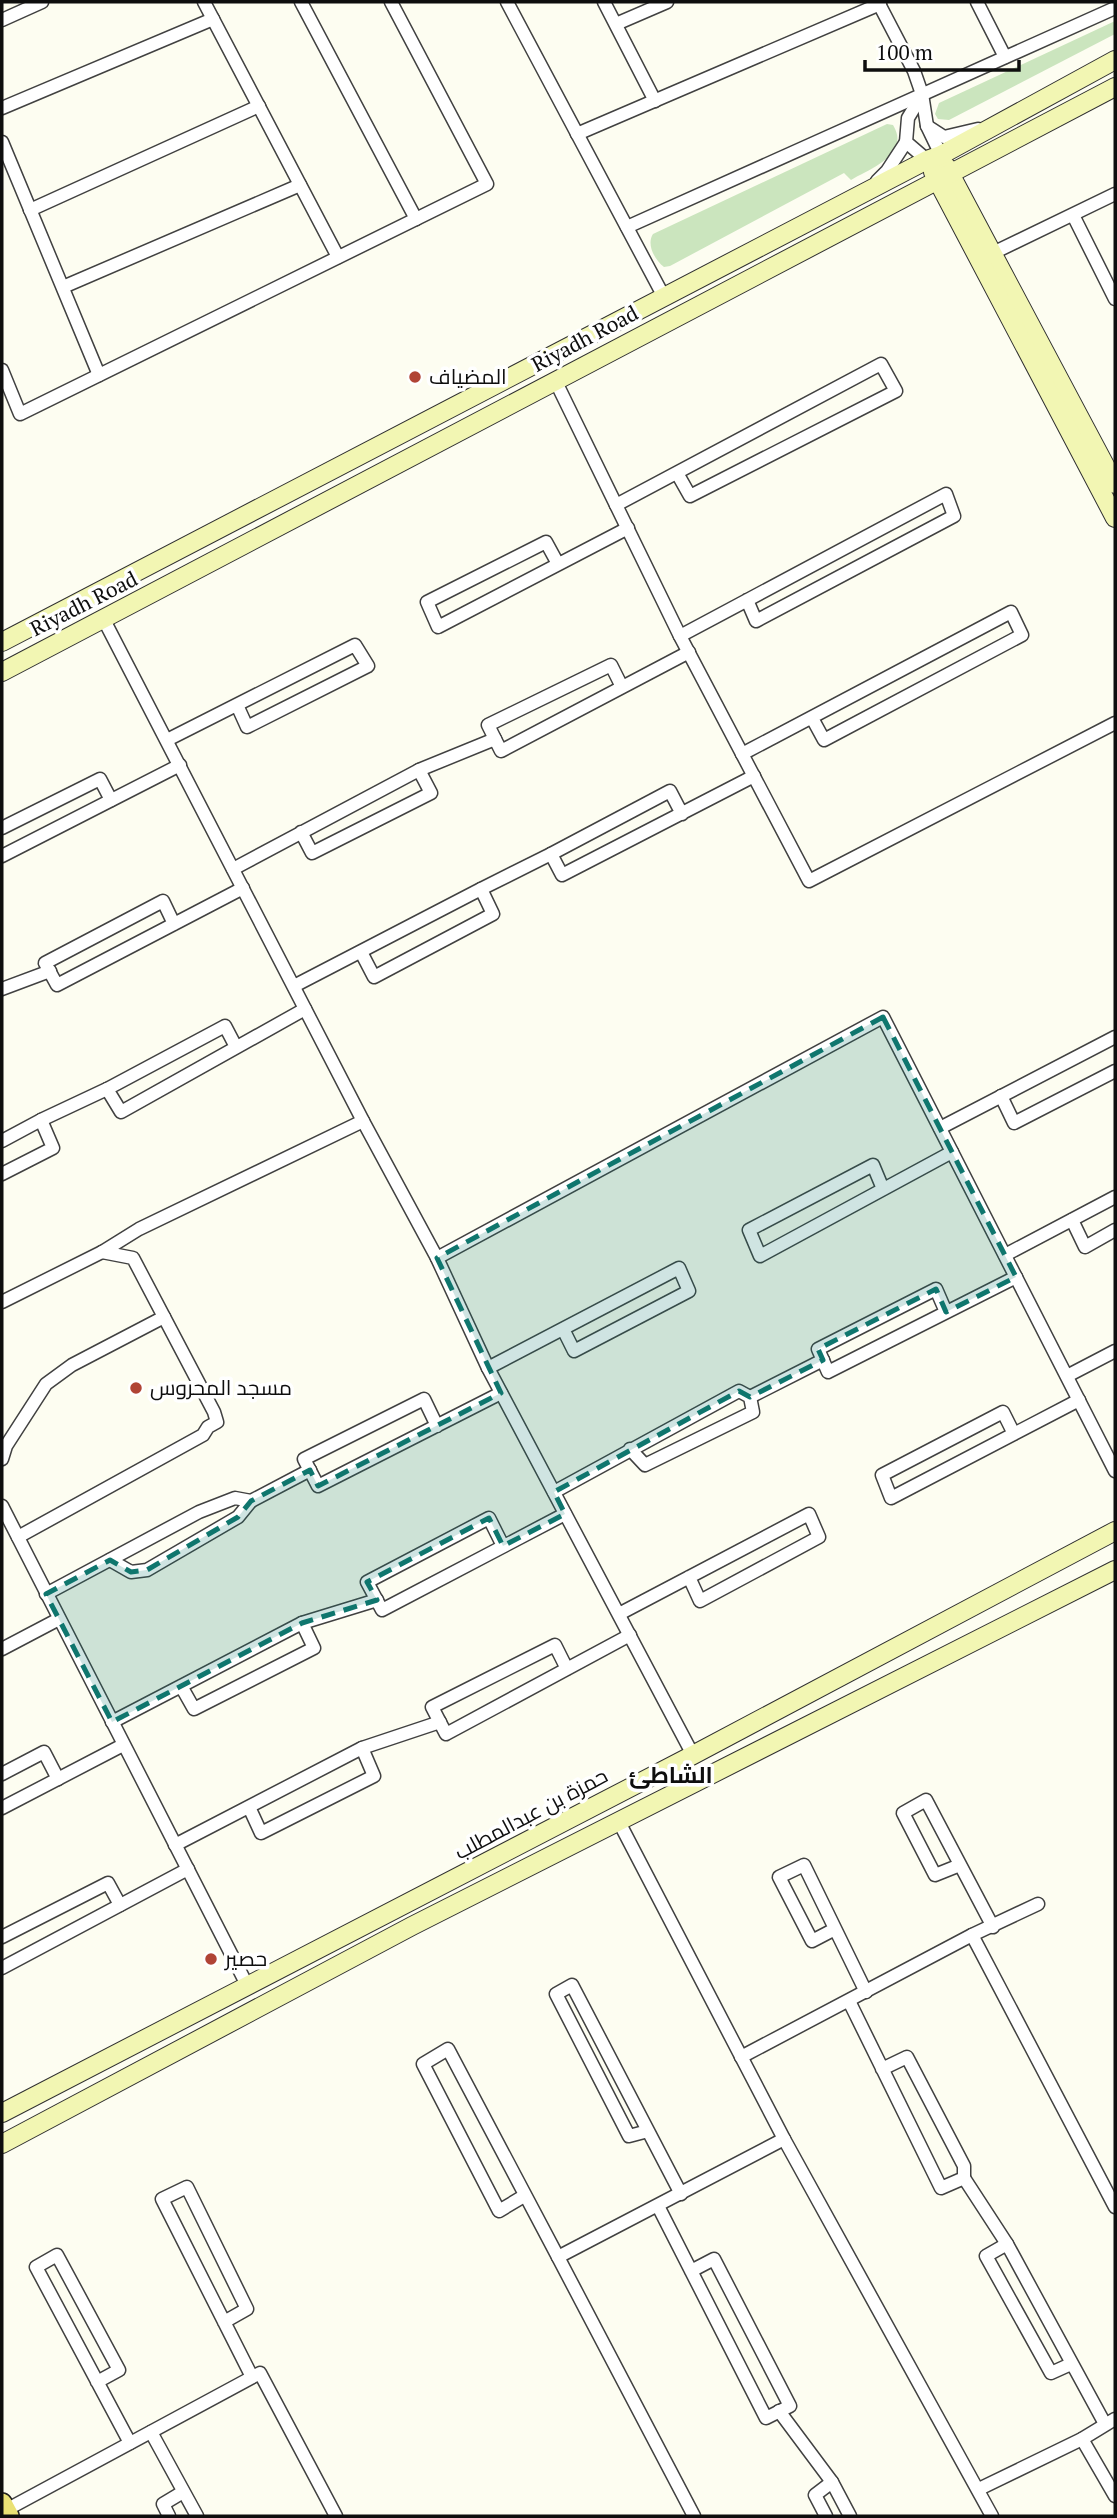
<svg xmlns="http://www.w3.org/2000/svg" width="1117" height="2518" font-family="'PT Serif',Cairo,serif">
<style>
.green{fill:#cbe5be}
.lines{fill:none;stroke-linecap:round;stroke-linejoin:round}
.street-casing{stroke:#414141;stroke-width:15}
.secondary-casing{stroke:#303030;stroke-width:20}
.primary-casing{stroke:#1f1f1f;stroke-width:22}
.street{stroke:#fff;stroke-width:12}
.secondary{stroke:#f2f6b3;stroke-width:18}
.primary{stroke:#eae175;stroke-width:19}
.marked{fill:#0f766e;fill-opacity:0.2;stroke:#0f766e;stroke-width:5;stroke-dasharray:14 9;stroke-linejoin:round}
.poi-dot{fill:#b04435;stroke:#fff;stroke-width:2.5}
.labels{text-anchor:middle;stroke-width:7;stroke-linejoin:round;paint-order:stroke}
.street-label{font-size:21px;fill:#0e0e0e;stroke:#fff}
.poi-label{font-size:21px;fill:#0e0e0e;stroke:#fff;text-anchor:start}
.neighbourhood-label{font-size:23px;font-weight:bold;fill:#0e0e0e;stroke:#fff}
</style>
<rect width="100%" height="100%" fill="#fdfdf1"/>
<g class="green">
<path d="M1115,21V34L949,120L938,119L935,114L939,103Z"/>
<path d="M887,124L893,125C911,154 870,169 851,180L844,173L670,266L664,267C655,260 646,245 653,234Z"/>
</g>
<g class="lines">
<g class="street-casing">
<g id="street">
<path d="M204,2L338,257"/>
<path d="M301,2L416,219"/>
<path d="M507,2L664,297"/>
<path d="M604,2L655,101"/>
<path d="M878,2L914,71L922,94L927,126L941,155"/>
<path d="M977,2L1005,57"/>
<path d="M2,20L42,2"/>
<path d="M616,24L667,2"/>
<path d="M922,95L908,118L906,142L927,160"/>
<path d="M2,108L213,19"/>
<path d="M927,126L944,137L978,129"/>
<path d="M577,134L880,4"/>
<path d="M2,142L99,375"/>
<path d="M877,181L887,171L906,142"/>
<path d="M30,210L259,106"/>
<path d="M1073,215L1115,299"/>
<path d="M627,227L1115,8"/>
<path d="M993,253L1115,194"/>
<path d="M63,287L300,185"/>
<path d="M2,370L20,414L487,184L391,2"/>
<path d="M555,380L680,636L809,881L1115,723"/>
<path d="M616,505L881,364L896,391L690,496L677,473"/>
<path d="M558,564L546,542L427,602L438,627L628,528"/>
<path d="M680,636L946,494L954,516L756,621L747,600"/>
<path d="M622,687L611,665L488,725L501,751L689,652"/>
<path d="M167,740L355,645L368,666L247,727L237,705"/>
<path d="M742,754L1011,612L1022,635L824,740L812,718"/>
<path d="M419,770L495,739"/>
<path d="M682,814L670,791L551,854L562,875L754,776"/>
<path d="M2,828L100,779L111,800"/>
<path d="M2,856L180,765"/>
<path d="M233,869L419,770L431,793L312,853L301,832"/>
<path d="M481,889L551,854"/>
<path d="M174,924L163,901L45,963L57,985L243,888"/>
<path d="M294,986L481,889L493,914L374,977L361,952"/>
<path d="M2,989L50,971"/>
<path d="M236,1047L225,1026L107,1089L121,1112L305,1009"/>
<path d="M1001,1096L1014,1123L1115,1071"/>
<path d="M41,1120L107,1089"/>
<path d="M363,1121L437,1258"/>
<path d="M940,1128L1115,1037"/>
<path d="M2,1141L41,1120L53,1148L2,1174"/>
<path d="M883,1189L873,1165L749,1230L760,1256L952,1152"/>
<path d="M1072,1220L1085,1247L1115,1230"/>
<path d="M1005,1255L1115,1197"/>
<path d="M2,1302L102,1252L139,1229L363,1121L104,620"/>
<path d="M946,1312L936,1289L818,1349L828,1372L1016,1277"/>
<path d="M488,1368L679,1268L689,1291L574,1351L563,1329"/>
<path d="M1067,1376L1115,1351"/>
<path d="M750,1397L823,1360"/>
<path d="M437,1426L424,1399L304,1459L318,1486L501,1393"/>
<path d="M1014,1434L1003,1412L882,1475L891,1498L1079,1400"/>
<path d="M2,1459L6,1446L46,1384L72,1365L164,1317L133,1258L102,1252"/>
<path d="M554,1492L739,1391L750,1397L753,1412L645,1465L630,1449"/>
<path d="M2,1506L247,1985"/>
<path d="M18,1537L203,1435L208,1427L217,1422L214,1412L164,1317"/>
<path d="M503,1546L489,1518L367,1582L382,1610L565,1514"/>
<path d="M110,1560L131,1572L147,1570L238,1517L251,1501"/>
<path d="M46,1594L199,1512L235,1498L251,1501L310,1470"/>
<path d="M619,1614L809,1514L819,1537L700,1601L689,1577"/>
<path d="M302,1623L377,1600"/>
<path d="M2,1649L59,1619"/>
<path d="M567,1669L555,1645L432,1707L446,1734L630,1635"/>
<path d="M112,1722L302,1623L314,1648L194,1709L181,1686"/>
<path d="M362,1748L440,1722"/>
<path d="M693,1755L488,1368L437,1258L883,1017L1115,1471"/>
<path d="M2,1774L44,1752L58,1779"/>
<path d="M2,1808L123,1745"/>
<path d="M619,1822L784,2139L992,2516"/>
<path d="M175,1845L362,1748L374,1776L261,1833L249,1807"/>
<path d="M960,1865L935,1875L903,1813L926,1800L993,1927"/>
<path d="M835,1929L812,1941L779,1877L804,1865L866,1992"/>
<path d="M972,1935L1115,2207"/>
<path d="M2,1937L108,1883L120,1905"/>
<path d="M2,1968L188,1869"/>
<path d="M849,2001L941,2188L964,2178V2166L907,2057L882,2069"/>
<path d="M741,2057L972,1935L1038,1904"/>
<path d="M648,2131L629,2136L556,1994L572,1985L681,2194"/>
<path d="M964,2178L1007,2244"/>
<path d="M524,2196L499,2211L423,2064L448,2049L558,2257"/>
<path d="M658,2206L766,2418L790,2406L714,2259L691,2271"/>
<path d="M224,2322L247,2309L187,2187L162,2199L252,2377"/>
<path d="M1071,2364L1051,2373L986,2256L1007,2244L1105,2424"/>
<path d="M97,2382L119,2370L57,2255L36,2267L130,2443"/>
<path d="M779,2411L832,2482"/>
<path d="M151,2432L197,2516"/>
<path d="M1082,2439L1115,2496"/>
<path d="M979,2489L1082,2439L1115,2419"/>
<path d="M6,2510L260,2373L336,2516"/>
<path d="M169,2516L163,2504L183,2492"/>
<path d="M694,2516L558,2257L784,2139"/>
<path d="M826,2516L815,2495L832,2482L850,2516"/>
</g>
</g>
<g class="secondary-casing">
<g id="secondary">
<path d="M946,166L1115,484"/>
<path d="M933,172L1115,518"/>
<path d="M2,642L927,160L941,155L1115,60"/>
<path d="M2,672L1115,87"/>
<path d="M2,2113L693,1755L1115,1531"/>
<path d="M2,2144L412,1926L1115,1570"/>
</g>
</g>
<g class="primary-casing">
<path id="primary" d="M2,2503L9,2516"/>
</g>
<use href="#street" class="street"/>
<use href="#secondary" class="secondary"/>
<use href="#primary" class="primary"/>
</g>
<path class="marked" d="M883,1017L1016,1277L946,1312L936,1289L818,1349L823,1360L750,1397L739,1391L554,1492L565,1514L503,1546L489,1518L367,1582L377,1600L302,1623L112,1722L46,1594L110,1560L131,1572L147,1570L238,1517L251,1501L310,1470L318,1486L501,1393L437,1258Z"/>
<g class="poi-dot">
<circle cx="415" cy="377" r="7"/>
<circle cx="136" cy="1388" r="7"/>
<circle cx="211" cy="1959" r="7"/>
</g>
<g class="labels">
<g class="street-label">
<text transform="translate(585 339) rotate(-28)" y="7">Riyadh Road</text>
<text transform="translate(84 604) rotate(-27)" y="7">Riyadh Road</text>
<text transform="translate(531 1814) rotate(-28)" y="7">حمزة بن عبدالمطلب</text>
</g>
<g class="poi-label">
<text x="429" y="384">المضياف</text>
<text x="150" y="1395">مسجد المحروس</text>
<text x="225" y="1966">حصير</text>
</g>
<g class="neighbourhood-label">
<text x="671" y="1783">الشاطئ</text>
</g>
</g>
<rect width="1117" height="2518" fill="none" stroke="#0e0e0e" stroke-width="7"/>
<path d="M865 60v10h154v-10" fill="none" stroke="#0e0e0e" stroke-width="3.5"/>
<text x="876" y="60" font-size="21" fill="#0e0e0e" stroke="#ffffff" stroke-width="5" paint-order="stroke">100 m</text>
</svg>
